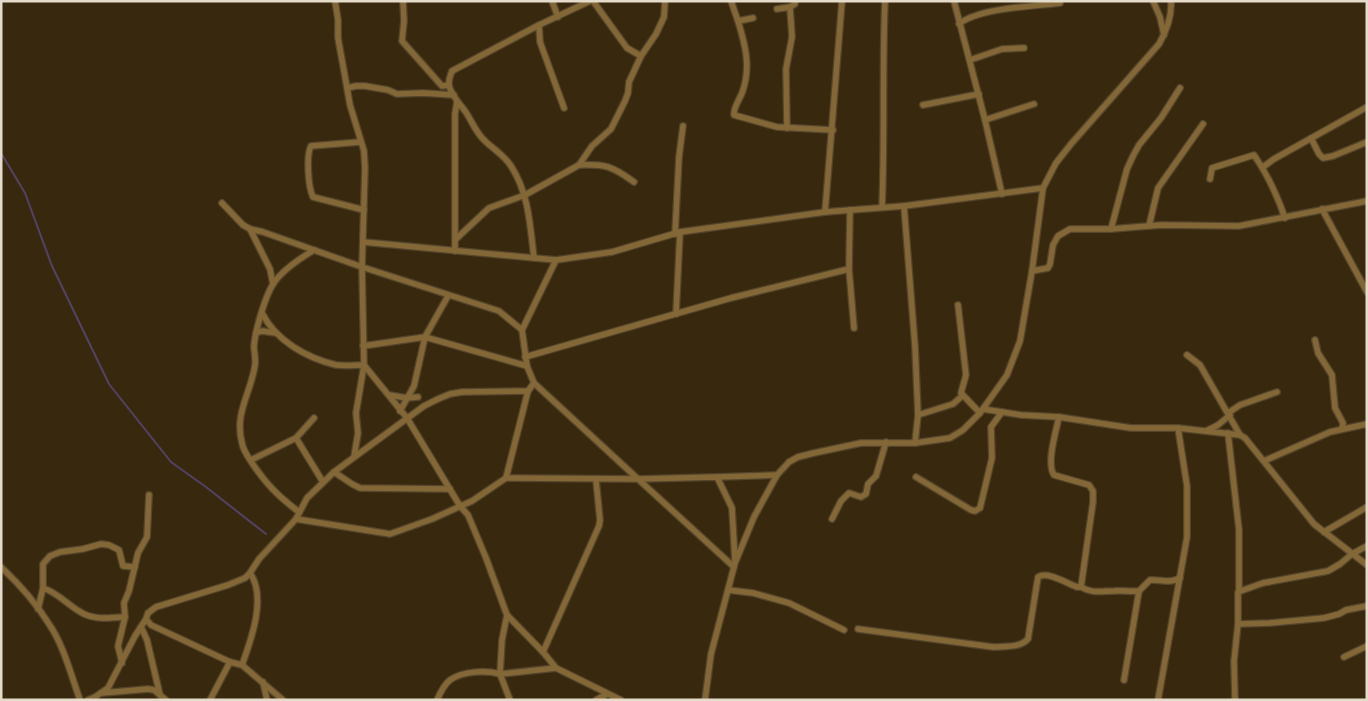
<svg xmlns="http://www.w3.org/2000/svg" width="1368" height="701" font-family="'PT Serif',serif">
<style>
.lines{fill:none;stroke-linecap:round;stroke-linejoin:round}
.stream{stroke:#534266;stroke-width:2}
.street-casing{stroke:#54452c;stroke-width:8}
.street{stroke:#836736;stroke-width:5.5}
</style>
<rect width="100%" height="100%" fill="#38290e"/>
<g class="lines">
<path class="stream" d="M1,153L25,193L52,266L109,384L171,462L206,487L266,534"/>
<g class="street-casing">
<g id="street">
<path d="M335,1L338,20V38L344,71L350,105L364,151L365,168L362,267L364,365L356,413L358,433L354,457"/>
<path d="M403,1L404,21L402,41L442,86L449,85"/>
<path d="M552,1L558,17"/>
<path d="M593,1L627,48L641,56"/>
<path d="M731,1L738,21L753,18"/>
<path d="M954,1L985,120L1002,194"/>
<path d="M1153,1L1160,17L1164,35"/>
<path d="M777,9L790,7"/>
<path d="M738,21C745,44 751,66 743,90C741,98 733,107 734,115L777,127L833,130"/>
<path d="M959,24C978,8 1035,6 1060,3"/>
<path d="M539,25L540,42L564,108"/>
<path d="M970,60L1002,49L1024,48"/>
<path d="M347,88L356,86H365L388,90L397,94L423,93L454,95"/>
<path d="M923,105L979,94"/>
<path d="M985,120L1034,104"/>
<path d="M787,128L786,69L792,37L790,7L795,4V1"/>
<path d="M1311,138L1319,154L1323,158L1333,156L1367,142"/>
<path d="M360,142L311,146C306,155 308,187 313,197L364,210"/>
<path d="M579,165C606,164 612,166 634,182"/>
<path d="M1263,167L1274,159L1367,107"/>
<path d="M1210,179L1212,168L1254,155C1268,175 1277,195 1285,218"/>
<path d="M222,203L243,225L250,229L263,232L362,267L499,311L522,330L527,366L534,383L638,479L717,477L732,508L735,561"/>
<path d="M904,206L915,346L918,415L915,443"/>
<path d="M882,207C885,139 882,70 885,1"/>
<path d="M1322,209L1367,292"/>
<path d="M825,212L842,1"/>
<path d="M1149,226L1158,188L1203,124"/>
<path d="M250,229L270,269L273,284"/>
<path d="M1111,229L1127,169L1133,156L1139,145L1161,118L1180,88"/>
<path d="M675,234L679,157L683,126"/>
<path d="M456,239L489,208L525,195L579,165L592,146L611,129L625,101L628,93L629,82L641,56L656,34L664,17L665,1"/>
<path d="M363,242L556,260"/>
<path d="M455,251V114L457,102"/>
<path d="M534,258C530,225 529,194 511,166C504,155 493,149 484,140C475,131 472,121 465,111C459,103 452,96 449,86C448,80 450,76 452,71L539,25L590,1"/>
<path d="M849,269L854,328"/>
<path d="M1032,271L1048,268L1050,264L1053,245L1058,236L1070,229H1111L1161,225L1239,226L1367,201"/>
<path d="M958,305L966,375L961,393L980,413"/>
<path d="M262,313C276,341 307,358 336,365C345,366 355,365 364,365"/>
<path d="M676,314L680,232"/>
<path d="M522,330L556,260L612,252L680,232L825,212L904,206L1043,188"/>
<path d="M256,333L262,331L276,333"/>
<path d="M1315,340L1318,353L1332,375L1335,408L1343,423L1342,429"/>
<path d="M363,346L425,337L527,366"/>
<path d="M1187,355L1200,365L1240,435"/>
<path d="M525,357L731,298L849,269L850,210"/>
<path d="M364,365L407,418L460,506L468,515L486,558L507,615L543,652L556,668L621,700"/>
<path d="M389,395L407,398L418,397"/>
<path d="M983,409L1021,415L1059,417L1131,428H1178L1240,435L1245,438L1314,524L1367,565"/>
<path d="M400,411L414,386L425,337L448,296"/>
<path d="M1228,413L1240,405L1277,392"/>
<path d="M918,415L953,404L962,396"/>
<path d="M1206,431L1218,425L1230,415"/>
<path d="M1228,433L1239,530V590"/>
<path d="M296,438L323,482"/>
<path d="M251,460L296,438L314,418"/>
<path d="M1264,461L1330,432L1367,424"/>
<path d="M334,472L352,484L360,488L450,489"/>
<path d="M717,477L777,475"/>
<path d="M916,477L971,510L975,511L980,508L992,458L991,427L1002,412"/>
<path d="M506,478L638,479L734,567"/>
<path d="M299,512C278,496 267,485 252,463C248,457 243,450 242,443C234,413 251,393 255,365C256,359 254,352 254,346C255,331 265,297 273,284C282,270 299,259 314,250"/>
<path d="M296,519L390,534L432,519L472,501L506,478L528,391"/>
<path d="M832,519L841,501L849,493L861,497L866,494L868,484L876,476L886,442"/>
<path d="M1324,532L1367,507"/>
<path d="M1,567C19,584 36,603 49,624C64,646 71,675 80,700"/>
<path d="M1081,587C1092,594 1102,591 1114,591C1123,590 1129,592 1139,591L1150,580C1161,579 1169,584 1180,578"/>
<path d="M43,588C59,593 69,607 84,614C97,620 111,618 125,617"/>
<path d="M728,590L753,593L789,603L844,630"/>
<path d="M38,609L43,588V564L50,556L60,552L83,549L101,544L109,545L119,550L123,566L135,567"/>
<path d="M507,615L502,640L500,674L510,700"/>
<path d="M146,619L151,625L230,662L242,665L283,700"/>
<path d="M1238,624L1270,623L1324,618L1339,614L1346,610L1367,606"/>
<path d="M141,627L147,640L160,695"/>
<path d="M858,629L993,647C1005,646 1020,648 1028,639L1038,577C1048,571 1066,583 1077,587H1081L1093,502V491L1089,485L1054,475C1046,464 1056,431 1059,417"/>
<path d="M543,652L599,526L600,520L596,480"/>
<path d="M1344,657L1367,646"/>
<path d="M122,663L118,646L125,617L124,603L129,591L138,553L147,537L149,495"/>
<path d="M242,665C251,640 267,597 250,573"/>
<path d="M1124,680L1139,591"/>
<path d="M263,682L267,700"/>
<path d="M102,693L148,689L154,690L166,700"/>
<path d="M88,700L95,697L108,688L135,636L146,619L148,613L156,607L228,585L245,578L250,573L259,559L296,519L307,498L334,472L424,406L438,399L450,394L462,392L528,391L534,383"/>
<path d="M210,700L230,662"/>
<path d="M437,700C440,693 445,684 450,680C463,671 486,670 500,674L556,668"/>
<path d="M596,700L607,694"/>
<path d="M705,700L711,654L735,563L754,517L777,475L789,462L798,457L814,453L861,443H915L950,438L963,430L980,413L1007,375L1020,341L1032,271L1043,188L1056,163L1071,144L1159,44C1167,30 1172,17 1171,1"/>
<path d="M1158,700L1187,537V486L1178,428"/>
<path d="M1235,700L1234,661L1238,624V592L1263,583L1328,571L1340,564L1352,554L1367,546"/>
</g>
</g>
<use href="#street" class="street"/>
</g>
<rect width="1368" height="701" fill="none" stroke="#e4dbcb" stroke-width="5"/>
</svg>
